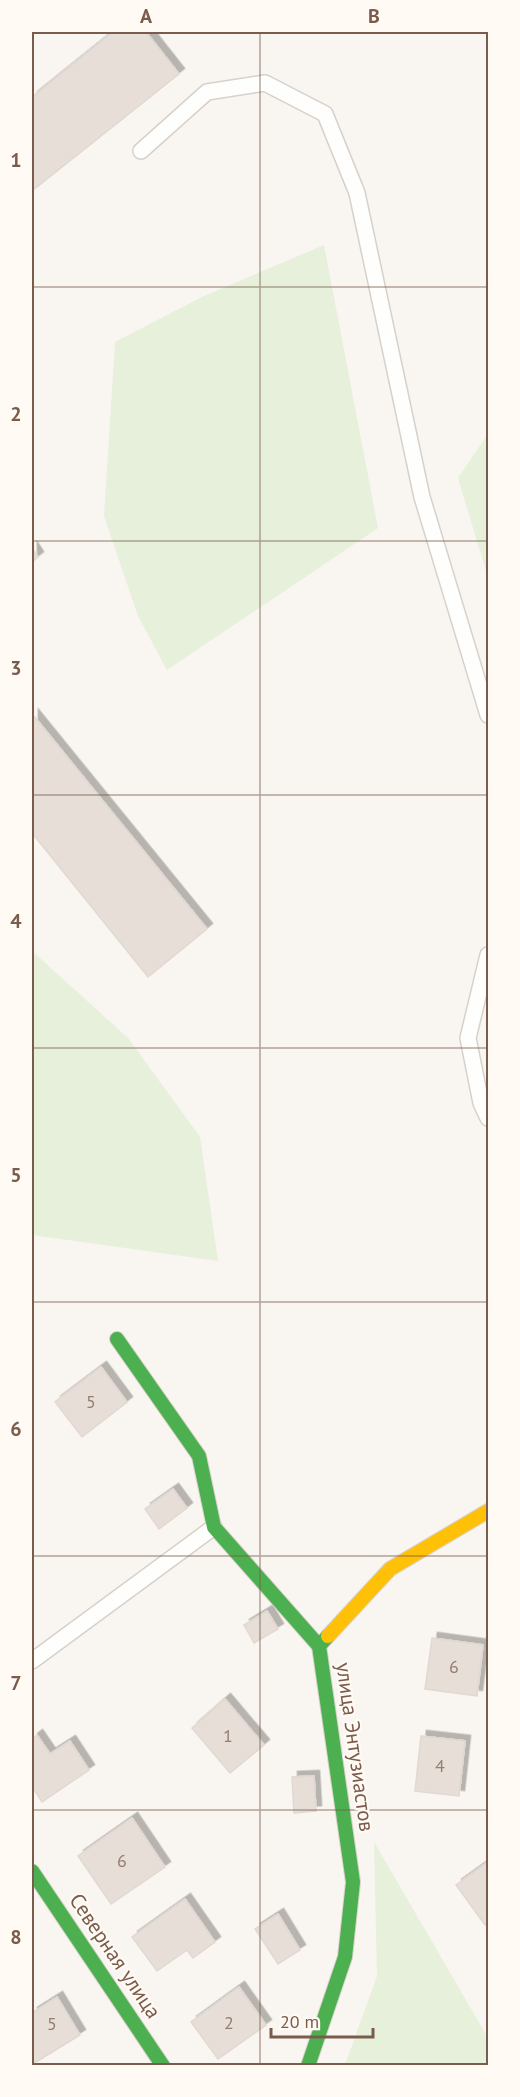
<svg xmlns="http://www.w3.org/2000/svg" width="520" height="2097" font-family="'PT Sans',sans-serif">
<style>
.green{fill:#e7f0db}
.building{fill:#e6ded7;stroke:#e2d8d2;stroke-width:1.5;filter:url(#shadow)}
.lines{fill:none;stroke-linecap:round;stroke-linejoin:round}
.lane-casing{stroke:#d7d1cb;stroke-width:18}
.fast-casing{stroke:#d9d2cb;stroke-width:16}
.slow-casing{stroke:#d9d2cb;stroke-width:16}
.lane{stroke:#fefefd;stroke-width:15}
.fast{stroke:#4caf50;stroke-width:14}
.slow{stroke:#ffc107;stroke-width:14}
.grid{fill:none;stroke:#7a5c4d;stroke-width:1.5;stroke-opacity:0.55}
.labels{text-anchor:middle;stroke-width:4.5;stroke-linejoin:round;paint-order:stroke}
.number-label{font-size:18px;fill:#977e72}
.street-label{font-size:21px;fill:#7a5c4d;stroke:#fffaf3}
.neatline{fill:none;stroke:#7a5c4d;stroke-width:2}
.grid-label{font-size:20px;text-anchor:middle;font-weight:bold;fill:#7a5c4d}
</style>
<defs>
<filter id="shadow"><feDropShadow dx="5.5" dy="-5.5" stdDeviation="0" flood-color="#0004"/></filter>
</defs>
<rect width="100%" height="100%" fill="#f9f5f0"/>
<g class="green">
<path d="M324,245L378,528L167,670L138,616L104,516L115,342L202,297Z"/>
<path d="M488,434V578L458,478Z"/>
<path d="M32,951L128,1038L200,1137L218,1261L32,1235Z"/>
<path d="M374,1842L488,2038V2065H345L377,1976Z"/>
</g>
<g class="building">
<path d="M113,32H146L179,74L32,191V97Z"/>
<path d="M32,548L38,557L32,562Z"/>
<path d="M33,715L207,929L148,977L32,833Z"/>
<path d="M101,1367L127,1402L82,1437L55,1402Z"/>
<path d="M173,1489L187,1508L159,1529L145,1509Z"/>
<path d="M267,1611L278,1629L254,1643L244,1625Z"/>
<path d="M432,1638L483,1645L477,1696L425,1689Z"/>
<path d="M225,1699L264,1745L230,1773L192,1728Z"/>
<path d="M37,1735L50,1754L70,1741L89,1770L42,1802L32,1786V1739Z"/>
<path d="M421,1736L465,1741L459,1796L415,1791Z"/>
<path d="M314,1776L316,1811L294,1813L292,1777Z"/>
<path d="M132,1818L165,1867L111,1904L78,1856Z"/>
<path d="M488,1862V1923L485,1925L456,1885Z"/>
<path d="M185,1899L215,1942L193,1958L187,1950L157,1971L132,1937Z"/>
<path d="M278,1914L300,1950L278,1964L255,1929Z"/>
<path d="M239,1987L266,2025L218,2059L191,2022Z"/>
<path d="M57,1997L80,2035L33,2064L32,2013Z"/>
</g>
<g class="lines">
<g class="lane-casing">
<g id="lane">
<path d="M141,151L207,92L265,83L325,114L357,193L422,497L488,715"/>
<path d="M488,955L468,1038L481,1103L488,1118"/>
<path d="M32,1661L214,1527"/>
</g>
</g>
<g class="fast-casing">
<g id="fast">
<path d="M117,1339L199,1456L214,1527L319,1646"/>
<path d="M32,1871L163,2066"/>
<path d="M308,2066L345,1957L353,1882L319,1646L328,1636"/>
</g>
</g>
<g class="slow-casing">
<path id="slow" d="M328,1636L390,1569L488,1511"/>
</g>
<use href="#lane" class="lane"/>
<use href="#fast" class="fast"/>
<use href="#slow" class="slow"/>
</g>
<path class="grid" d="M260,32V2066M32,287H488M32,541H488M32,795H488M32,1048H488M32,1302H488M32,1556H488M32,1810H488"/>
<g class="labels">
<g class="number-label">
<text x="91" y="1408">5</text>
<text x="454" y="1673">6</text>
<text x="228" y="1742">1</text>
<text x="440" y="1772">4</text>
<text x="122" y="1867">6</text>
<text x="229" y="2029">2</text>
<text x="52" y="2030">5</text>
</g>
<g class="street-label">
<text transform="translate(355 1747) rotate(82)" y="7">улица Энтузиастов</text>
<text transform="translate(115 1956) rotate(56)" y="7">Северная улица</text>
</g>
</g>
<rect width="520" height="2097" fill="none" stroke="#fffaf3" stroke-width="66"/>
<path d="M271 2028v9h102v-9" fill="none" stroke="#7a5c4d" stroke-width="3"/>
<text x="280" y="2028" font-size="18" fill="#7a5c4d" stroke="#fffaf3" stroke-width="4.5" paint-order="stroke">20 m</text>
<rect x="33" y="33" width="454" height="2031" class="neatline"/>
<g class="grid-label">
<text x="146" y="23">A</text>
<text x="374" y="23">B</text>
<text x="16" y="167">1</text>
<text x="16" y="421">2</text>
<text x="16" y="675">3</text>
<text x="16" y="928">4</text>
<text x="16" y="1182">5</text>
<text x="16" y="1436">6</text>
<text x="16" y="1690">7</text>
<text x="16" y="1944">8</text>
</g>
</svg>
